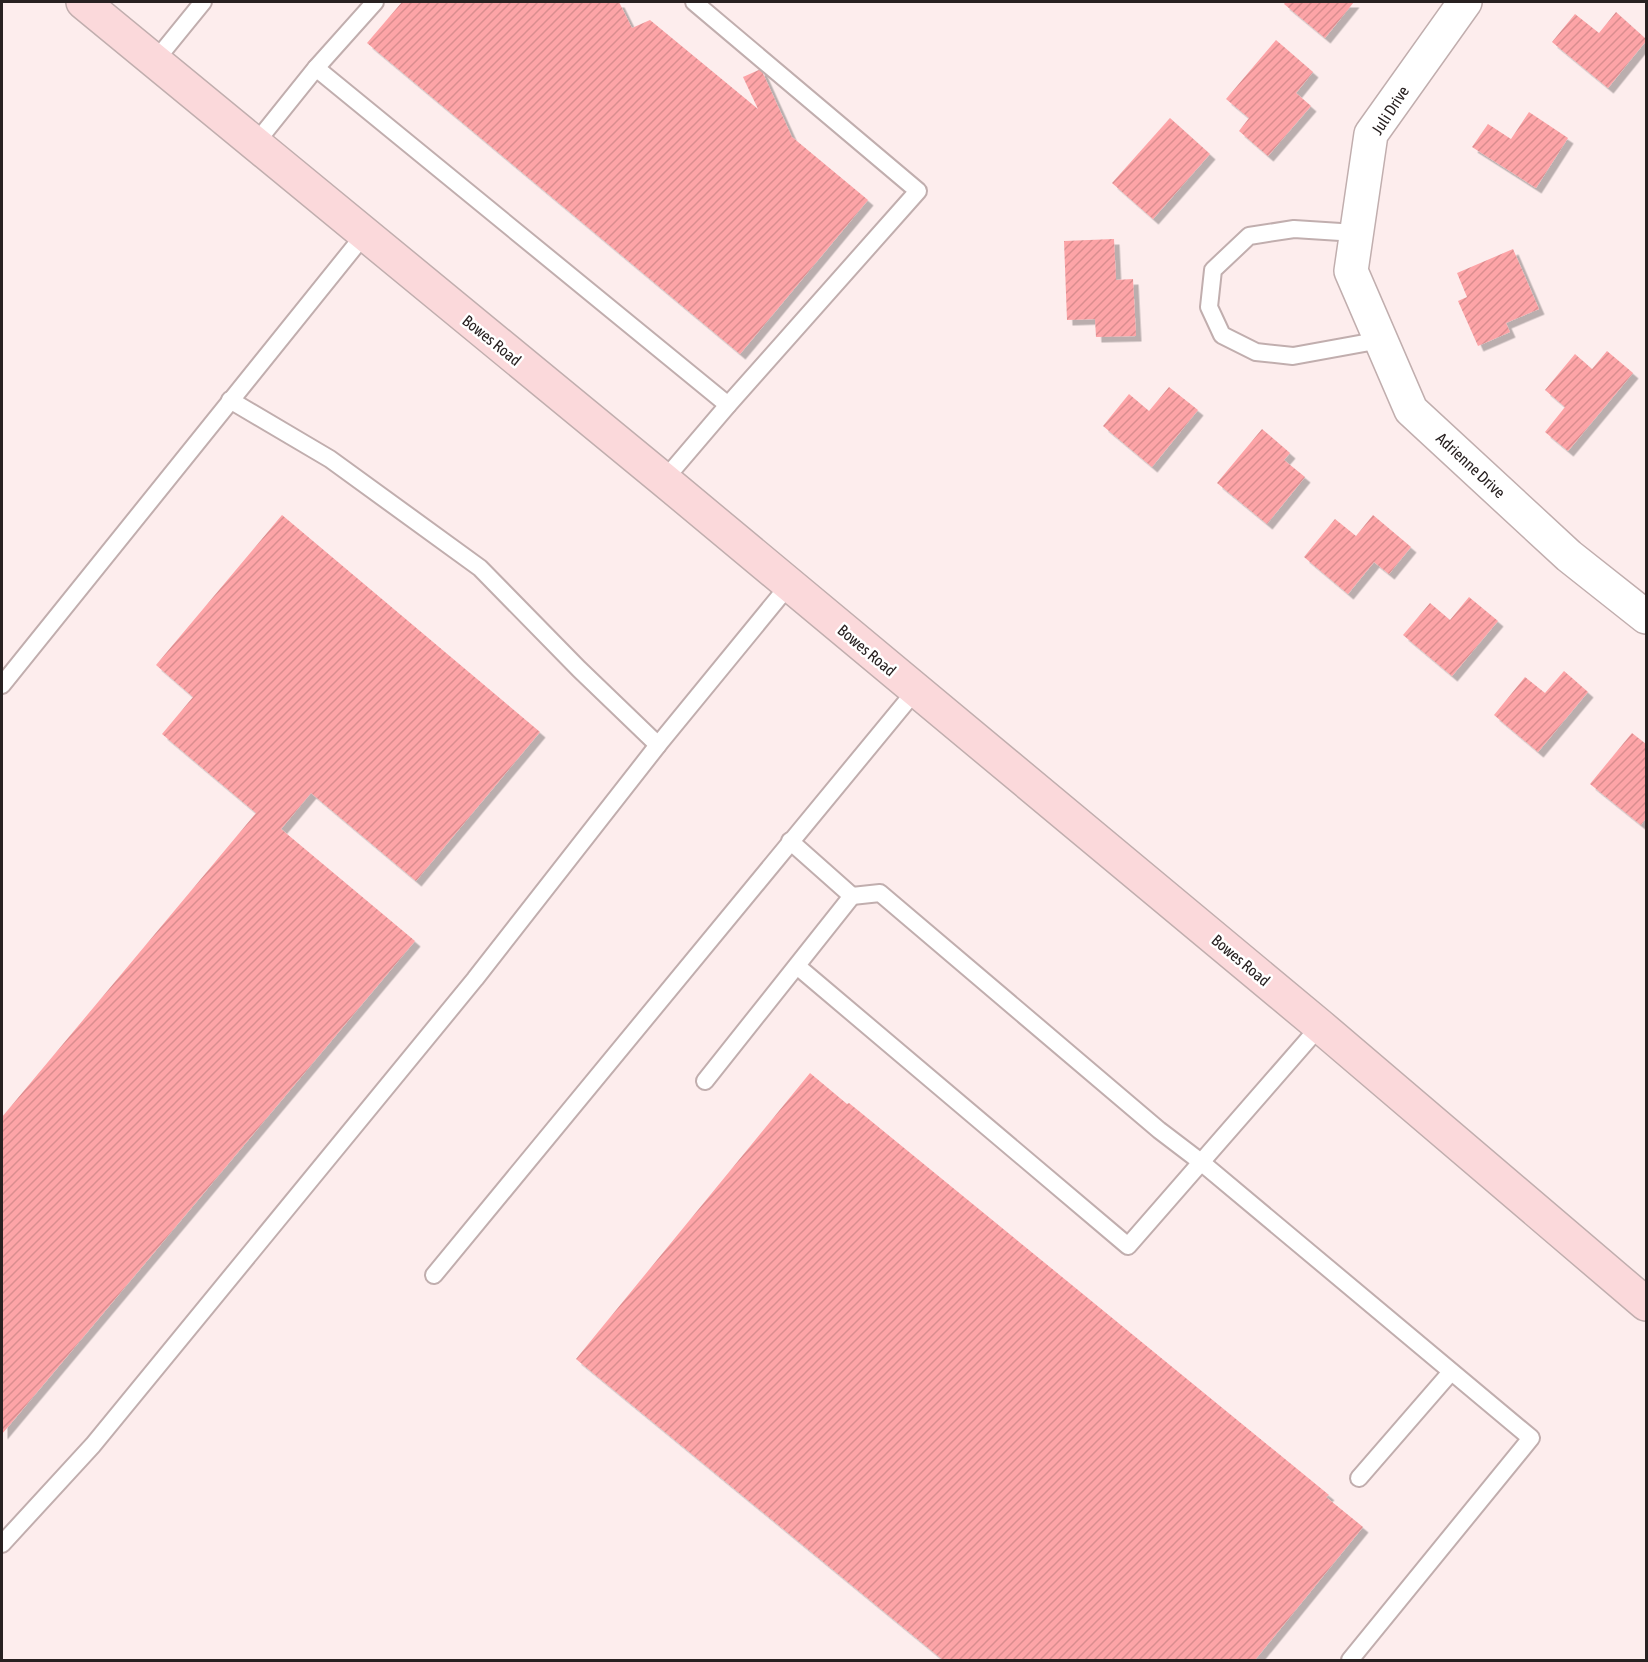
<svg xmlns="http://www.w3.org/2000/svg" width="1648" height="1662" font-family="'Asap Condensed',sans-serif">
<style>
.building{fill:url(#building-hatch);filter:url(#shadow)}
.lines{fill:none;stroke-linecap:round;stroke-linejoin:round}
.lane-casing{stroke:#c1aeae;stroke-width:20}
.street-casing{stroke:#c1aeae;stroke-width:36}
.secondary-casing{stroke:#c1aeae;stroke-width:36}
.lane{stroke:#fff;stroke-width:16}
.street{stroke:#fff;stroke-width:33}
.secondary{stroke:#fbd9db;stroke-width:33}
.labels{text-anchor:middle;stroke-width:5;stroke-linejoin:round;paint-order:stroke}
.street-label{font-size:16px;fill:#282121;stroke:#fff}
</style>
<defs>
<pattern id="building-hatch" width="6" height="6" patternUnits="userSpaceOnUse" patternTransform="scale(1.5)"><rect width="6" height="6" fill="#fda4a7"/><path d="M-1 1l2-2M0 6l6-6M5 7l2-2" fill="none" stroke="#d98d8f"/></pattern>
<filter id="shadow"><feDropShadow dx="5.5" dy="5.5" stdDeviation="0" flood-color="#0004"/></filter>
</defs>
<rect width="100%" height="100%" fill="#fdeded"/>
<g class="building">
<path d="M402,2H619L632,28L650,20L758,109L743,77L761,69L792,137L868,200L740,354L367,43Z"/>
<path d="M1286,2H1354L1325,38L1284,4Z"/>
<path d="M1616,12L1646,39V41L1608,88L1552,42L1575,14L1599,33Z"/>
<path d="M1276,40L1313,72L1296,93L1311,106L1268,156L1239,131L1249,118L1226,99Z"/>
<path d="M1529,112L1568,138L1536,188L1472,147L1488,124L1511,139Z"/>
<path d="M1170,118L1210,154L1153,219L1112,183Z"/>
<path d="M1114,239L1116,280L1133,279L1136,336L1096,337L1095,319L1067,320L1064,241Z"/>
<path d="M1513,249L1539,309L1506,323L1510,332L1478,346L1458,301L1467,297L1457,273Z"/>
<path d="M1607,351L1633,373L1568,451L1545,432L1565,407L1545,390L1575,354L1592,369Z"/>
<path d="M1169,387L1198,410L1152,467L1103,426L1129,394L1149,411Z"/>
<path d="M1262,429L1290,453L1284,460L1305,477L1267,524L1217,483Z"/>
<path d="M282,515L540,732L416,881L311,793L281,829L415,941L2,1434V1117L256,813L162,734L193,697L156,665Z"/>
<path d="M1373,515L1411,547L1389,574L1374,562L1348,594L1304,557L1335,519L1356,536Z"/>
<path d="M1469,597L1498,621L1452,676L1403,635L1430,603L1450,620Z"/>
<path d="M1564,671L1588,692L1538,752L1494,715L1525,677L1545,693Z"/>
<path d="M1632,733L1646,744V818L1641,825L1590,784Z"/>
<path d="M810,1073L847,1104L849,1103L1329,1495L1326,1497L1363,1527L1255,1660H943L576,1359Z"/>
</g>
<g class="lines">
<g class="lane-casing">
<g id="lane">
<path d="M155,61L203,2"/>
<path d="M316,68L728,405"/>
<path d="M255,144L316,68L375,2"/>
<path d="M1356,233L1294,229L1249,236L1213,270L1209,307L1222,335L1256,352L1293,356L1381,340"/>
<path d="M230,400L330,459L480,568L579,669L658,745"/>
<path d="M664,480L728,405L918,191L694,2"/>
<path d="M2,685L364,235"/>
<path d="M852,896L880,893L1159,1130L1201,1162L1531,1438L1350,1660"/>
<path d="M797,966L1128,1246L1320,1026"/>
<path d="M705,1081L852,896L790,841"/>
<path d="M434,1275L916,690"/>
<path d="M1359,1478L1451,1372"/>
<path d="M2,1544L93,1445L475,979L658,745L789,585"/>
</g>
</g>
<g class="street-casing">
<path id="street" d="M1465,2L1371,134L1351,271L1411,410L1569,556L1646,617"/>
</g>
<g class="secondary-casing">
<path id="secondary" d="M83,2L664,480L1320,1026L1646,1304"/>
</g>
<use href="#lane" class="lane"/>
<use href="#street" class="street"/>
<use href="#secondary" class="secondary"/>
</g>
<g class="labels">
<g class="street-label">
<text transform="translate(1390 110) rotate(-57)" y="6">Juli Drive</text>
<text transform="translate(492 340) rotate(39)" y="6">Bowes Road</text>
<text transform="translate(1471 465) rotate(43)" y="6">Adrienne Drive</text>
<text transform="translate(867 650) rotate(40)" y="6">Bowes Road</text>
<text transform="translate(1241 960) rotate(40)" y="6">Bowes Road</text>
</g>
</g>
<rect width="1648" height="1662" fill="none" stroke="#282121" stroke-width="6"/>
</svg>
